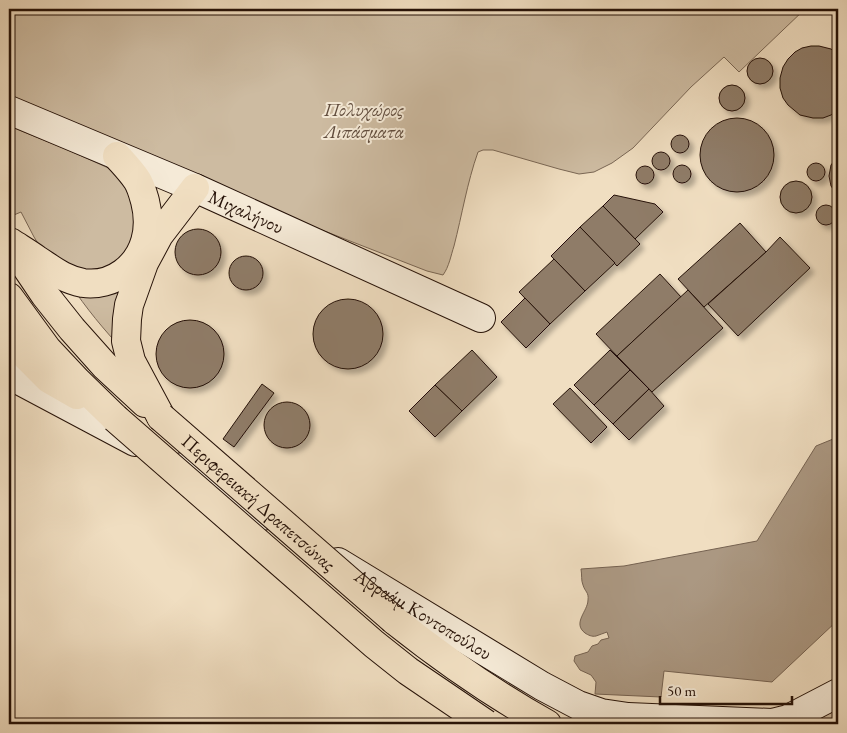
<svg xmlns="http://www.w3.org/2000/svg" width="847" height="733" font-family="'EB Garamond',serif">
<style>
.green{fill:#cdbba1;stroke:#796654}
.water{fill:#ab9882;stroke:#756251}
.building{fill:#8f7c68;stroke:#251107;filter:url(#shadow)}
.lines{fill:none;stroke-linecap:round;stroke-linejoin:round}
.secondary-casing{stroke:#251107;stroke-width:30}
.primary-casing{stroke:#251107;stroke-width:30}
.secondary{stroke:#f5ead7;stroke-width:28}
.primary{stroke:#f0dec1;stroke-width:28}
.primary-bridge-casing{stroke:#251107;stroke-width:30;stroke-linecap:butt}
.primary-bridge{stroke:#f0dec1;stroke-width:28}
.labels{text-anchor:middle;stroke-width:4;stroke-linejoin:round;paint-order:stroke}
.park-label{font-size:19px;font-style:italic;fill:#604c3d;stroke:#f5ead7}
.street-label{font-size:19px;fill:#251107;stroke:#f5ead7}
</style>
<defs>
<filter id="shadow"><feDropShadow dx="4.5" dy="4.5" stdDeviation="2.5" flood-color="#0004"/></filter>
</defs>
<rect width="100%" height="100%" fill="#f0dec1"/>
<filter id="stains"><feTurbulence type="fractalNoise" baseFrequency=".004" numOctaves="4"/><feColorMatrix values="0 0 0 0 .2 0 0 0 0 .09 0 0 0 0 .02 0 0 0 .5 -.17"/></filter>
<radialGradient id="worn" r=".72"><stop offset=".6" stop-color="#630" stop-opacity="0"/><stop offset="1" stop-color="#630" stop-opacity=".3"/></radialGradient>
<g class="green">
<path d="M9,9H805L739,72L724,57L691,87L633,148L612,163L594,172L579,174L559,169L493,150H483L478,152C467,183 462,215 454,246C451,255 449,267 443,275L427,271L291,218L9,102Z"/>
<path d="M9,126L66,149L115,171L133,191L135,240L116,264L91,275L46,256L34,237L21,212L9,217Z"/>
<path d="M70,284L123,289L124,351C104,330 86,308 70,284Z"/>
<path d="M838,709V724H807Z"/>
</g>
<path class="water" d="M838,437V620L772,682L664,671L661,697L595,694L596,682L591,675L580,670L574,661L575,656L588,652L592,646L598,644L601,640L609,638L607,632C603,633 600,635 596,636C592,637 588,635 585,633C572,623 588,611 588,600C589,592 585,592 583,585C581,581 582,574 581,569L624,566L757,541L816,446Z"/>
<g class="building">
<path d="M811,46H819L831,49L838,54V110L831,115L823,118H813L800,115L788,105L783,98L780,88V78L783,67L788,59L795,52L802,48Z"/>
<circle cx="760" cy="71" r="13"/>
<circle cx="732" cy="98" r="13"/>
<circle cx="737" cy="155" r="37"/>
<circle cx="680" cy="144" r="9"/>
<circle cx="661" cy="161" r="9"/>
<path d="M838,156V196L831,186L829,176L831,165Z"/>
<circle cx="816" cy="172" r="9"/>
<circle cx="682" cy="174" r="9"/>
<circle cx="645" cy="175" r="9"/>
<circle cx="796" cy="197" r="16"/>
<path d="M614,195L655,204L663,212L635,239L603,206Z"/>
<circle cx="826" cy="215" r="10"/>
<path d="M603,206L640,244L617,266L580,227Z"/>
<path d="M740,223L766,252L704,307L678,279Z"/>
<path d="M580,227L615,263L585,291L551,256Z"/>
<circle cx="198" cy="252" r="23"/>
<path d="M780,237L810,268L738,336L708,304L766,252Z"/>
<circle cx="246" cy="273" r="17"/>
<path d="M554,259L585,291L550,324L519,292Z"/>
<path d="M660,274L681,297L617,356L596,334Z"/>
<path d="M688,290L723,328L652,392L617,356Z"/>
<path d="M525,298L550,324L526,348L501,322Z"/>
<circle cx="348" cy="334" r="35"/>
<circle cx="190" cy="354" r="34"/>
<path d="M472,350L497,377L462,411L435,385Z"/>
<path d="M610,350L630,370L594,405L574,385Z"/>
<path d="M630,370L649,389L613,424L594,405Z"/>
<path d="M262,384L274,393L234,447L223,439Z"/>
<path d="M435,385L462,411L435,437L409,411Z"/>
<path d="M570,388L607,427L591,443L553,404Z"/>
<path d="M649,389L664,406L629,440L613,424Z"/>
<circle cx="287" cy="425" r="23"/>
</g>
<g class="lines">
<g class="secondary-casing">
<g id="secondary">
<path id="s1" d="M9,110L195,188L481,318"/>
<path d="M9,375L135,442"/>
<path d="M182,467L263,516"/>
<path id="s2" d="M338,562L542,686L578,705L601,713L628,717L772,723L788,719L838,693"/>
</g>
</g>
<g class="primary-casing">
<g id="primary">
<path d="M10,242C19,248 28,253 36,259C53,270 63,279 83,283C97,285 112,281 123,273C146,256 152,228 145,201C143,194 141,186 137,180C131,171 124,164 117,156"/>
<path d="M16,252L45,295L72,329L105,366L145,403"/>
<path d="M9,297L47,349L77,381L115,418"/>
<path d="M9,339L49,379L77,395"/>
<path d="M161,417L131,361L126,341L127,319L129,305L144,263L159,235L195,188"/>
<path d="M394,620C443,659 493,694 547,724"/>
</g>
</g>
<use href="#secondary" class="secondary"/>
<use href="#primary" class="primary"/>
<g class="primary-bridge-casing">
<g id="primary-bridge">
<path id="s3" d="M161,417L394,620"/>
<path d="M115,418L374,644L408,671L486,724"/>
</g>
</g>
<use href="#primary-bridge" class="primary-bridge"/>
</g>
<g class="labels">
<g class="park-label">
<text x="364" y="116">Πολυχώρος<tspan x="364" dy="22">Λιπάσματα</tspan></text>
</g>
<g class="street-label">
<text dy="7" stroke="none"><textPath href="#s1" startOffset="258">Μιχαλήνου</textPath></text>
<text dy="7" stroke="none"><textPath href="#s3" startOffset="130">Περιφερειακή Δραπετσώνας</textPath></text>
<text dy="7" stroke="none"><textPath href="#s2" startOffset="100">Αβραάμ Κοντοπούλου</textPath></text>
</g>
</g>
<rect width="847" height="733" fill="none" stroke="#f0dec1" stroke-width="30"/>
<rect x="10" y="10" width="827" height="713" fill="none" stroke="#251107" stroke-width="2.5"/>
<rect x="15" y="15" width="817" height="703" fill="none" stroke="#251107"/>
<path d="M660 696v8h132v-8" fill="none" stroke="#251107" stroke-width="2.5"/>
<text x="667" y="696" font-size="15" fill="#251107" stroke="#f5ead7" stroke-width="4" paint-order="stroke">50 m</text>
<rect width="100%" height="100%" filter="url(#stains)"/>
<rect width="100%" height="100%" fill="url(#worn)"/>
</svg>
